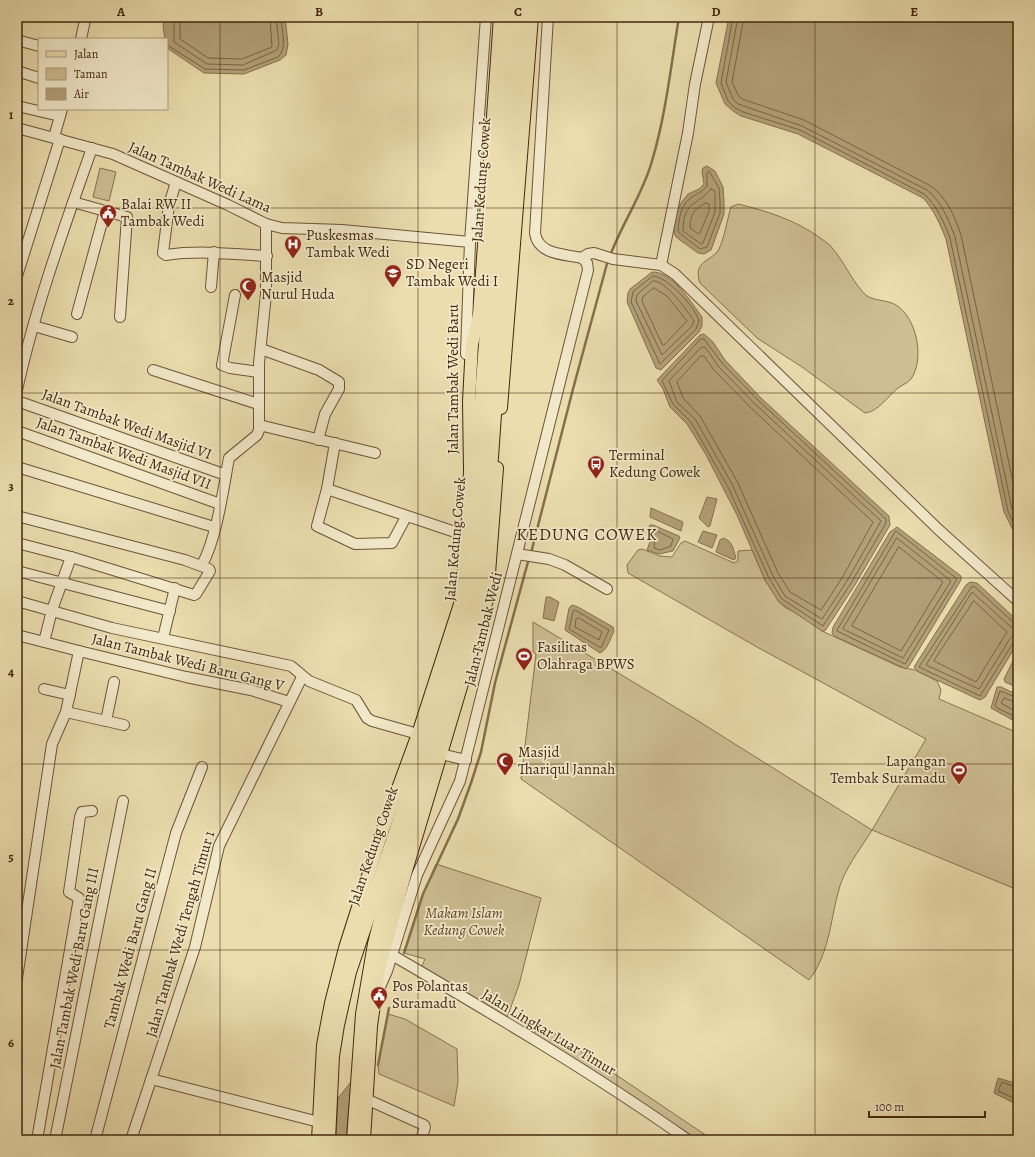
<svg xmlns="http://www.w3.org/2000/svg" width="1035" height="1157" font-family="Alegreya,serif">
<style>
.green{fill:#cebe93;stroke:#887251}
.water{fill:#b29f78;stroke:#866f4e}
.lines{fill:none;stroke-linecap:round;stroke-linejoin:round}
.shore{stroke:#7a6344;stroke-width:1}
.stream{stroke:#866f4e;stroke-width:2.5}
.minor-casing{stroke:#6d5437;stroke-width:12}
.major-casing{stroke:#43270f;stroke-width:14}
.highway-casing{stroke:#43270f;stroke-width:16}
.minor{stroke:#f2e9ca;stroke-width:10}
.major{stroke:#ebddae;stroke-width:12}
.highway{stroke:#ebddae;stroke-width:14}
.grid{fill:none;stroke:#43270f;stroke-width:1;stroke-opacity:0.55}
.labels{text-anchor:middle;stroke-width:3.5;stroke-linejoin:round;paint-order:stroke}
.street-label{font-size:15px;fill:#43270f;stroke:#f2e9ca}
.poi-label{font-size:15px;fill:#43270f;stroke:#f2e9ca;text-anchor:start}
.park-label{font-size:15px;font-style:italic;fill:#5f4529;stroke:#f2e9ca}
.quarter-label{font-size:17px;letter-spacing:1px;fill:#43270f;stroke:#f2e9ca}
.neatline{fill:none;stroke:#43270f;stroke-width:1.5}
.grid-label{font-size:13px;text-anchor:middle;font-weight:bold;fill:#43270f}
</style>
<rect width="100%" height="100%" fill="#ebddae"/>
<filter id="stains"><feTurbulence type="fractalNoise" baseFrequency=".005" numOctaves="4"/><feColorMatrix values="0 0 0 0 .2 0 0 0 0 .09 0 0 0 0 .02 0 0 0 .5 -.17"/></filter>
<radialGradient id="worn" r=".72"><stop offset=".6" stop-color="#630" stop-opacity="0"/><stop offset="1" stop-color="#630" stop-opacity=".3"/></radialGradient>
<g class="green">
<path d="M100,168L116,172L109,201L93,197Z"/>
<path d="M738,204C767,211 795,220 819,237C824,241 830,244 833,249C843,260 856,288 867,296C875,301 888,300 896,305C917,318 925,359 911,379C908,383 902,385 898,388C888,396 878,412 865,413L802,367L757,338L700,283C692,260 712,262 719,249C725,236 727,220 731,207Z"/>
<path d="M685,541L734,563L738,561V551L752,550L765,580L779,602L786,608L802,616L822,631L900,667L915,670L937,681L941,690L939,699L1018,733V890L872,830C860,850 843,870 838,893C830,923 829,954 809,980L521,779L536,654L533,652V622L695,719L872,830L926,739L757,647L628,573L627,565L638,550L642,549L660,556L672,557L681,543Z"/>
<path d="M436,864L541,898L519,985L505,1023L419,972L425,959L404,953L423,894Z"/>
<path d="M388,1014L405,1019L457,1049L458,1082L454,1106L379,1074L378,1065Z"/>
<path d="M539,1023L713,1140H688L532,1039Z"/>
</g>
<g class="water">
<path d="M165,17H285L288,44L286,55L280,60L244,74L204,73L167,48V39H165L163,26Z"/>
<path d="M729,17H1018V540L1004,512L946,239C940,224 934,210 923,198L798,134L741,116L733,111L725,104L716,83Z"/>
<path d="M707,166L715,171L723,187L724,201V214L711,250L704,254L698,253L676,237L674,233L676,213L681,203L688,194L699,189L704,184L702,172L703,168Z"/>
<path d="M652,272C672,271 691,302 702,317V326L699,332L661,370L656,368L627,302L628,293L630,289Z"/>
<path d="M704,334L713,342L725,360L761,398L889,516L890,525L855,585L825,631H822L779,602L765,580L737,515L705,453L687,424L670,407L663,389L657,380L700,335Z"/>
<path d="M707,497L717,499L710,526L708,527L699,518Z"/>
<path d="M651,508L683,522L681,531L650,517Z"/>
<path d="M650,525H653L679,536L680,538L673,551L659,554L647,550L651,539L647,532Z"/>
<path d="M897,527L961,576V580L909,666L906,669L834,636L832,633L833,627L890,532Z"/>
<path d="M703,531L717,535L712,548L698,542Z"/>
<path d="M723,538C733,541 733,549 736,558L734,560L716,552L720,540Z"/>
<path d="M970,582L977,583L1018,621V642L985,697L980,700L917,671L914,667L966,585Z"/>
<path d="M546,597H550L559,602L554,621L543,618Z"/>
<path d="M572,605L578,607L613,627L614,631C610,639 608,649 600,653L565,630L569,608Z"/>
<path d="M1018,651V688L1005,682L1004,679Z"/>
<path d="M997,687H1001L1018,695V723L991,708Z"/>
<path d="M998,1078L1018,1084V1105L994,1093Z"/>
<path d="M351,1082L346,1140H336L338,1098Z"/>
</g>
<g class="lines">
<g class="shore">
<path d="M174,17V42L207,64L243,65L277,50L279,44L276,17"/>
<path d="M180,17V39L208,58L242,59L272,47L270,17"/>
<path d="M733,17L721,83L728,101L735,108L743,112L800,130L924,194C937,206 944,222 950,238L1008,511L1018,533"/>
<path d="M738,17L726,82L733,99L738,104L802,126L927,190C941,201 949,220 955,237L1012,509L1018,521"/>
<path d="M744,17L732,82L738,95L742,99L804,120L929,185C946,195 955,217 961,235L1018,506"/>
<path d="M167,45L205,69L244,70L278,57C288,47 281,30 281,17"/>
<path d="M709,171L719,188L720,201V213L707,247L700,249L678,232C679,219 680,205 692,197C698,193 702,192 707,186V173Z"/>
<path d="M711,189L715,191V212L703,243L701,244L683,231C683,201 696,207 711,189Z"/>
<path d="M706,203L709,204V211L700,233L698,234L690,228C690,215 694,208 706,203Z"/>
<path d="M653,276C667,276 696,308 699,321L696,329L660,364L631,302L633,292Z"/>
<path d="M653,281C665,279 688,312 694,321L692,326L662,355L636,301L637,295Z"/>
<path d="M654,288L667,296L687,321L664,345L662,344L642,301L643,297Z"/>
<path d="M701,339H704L722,363L759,401L886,519V523L851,583L823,626L782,599L769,578L728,487L691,422L673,404L662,381Z"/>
<path d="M702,347L706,348L718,366L755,404L881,521L847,581L822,619L785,596L773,576L732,484L695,419L677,402L669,381Z"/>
<path d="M701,356H704L714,370L751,408L873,522L842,578L821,610L790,592L778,573L737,481L700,416L683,398L677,382Z"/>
<path d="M655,530L673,539L671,546L660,550L654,548L655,538L652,532Z"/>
<path d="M896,531L957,579L905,664L837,631Z"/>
<path d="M897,538L951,581L903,658L843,629Z"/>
<path d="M899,547L943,582L901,651L852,626Z"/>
<path d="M974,601L1007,632L976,682L934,661Z"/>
<path d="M575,610L609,630L601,648L569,629L573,612Z"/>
<path d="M579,618L602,632L599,640L575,627L576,619Z"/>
<path d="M1018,624L1014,623L975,587L972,586L919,667L980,696L1013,643L1018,641"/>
<path d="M1018,629L1011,627L972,592L926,665L979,689L1009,640L1012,637L1018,636"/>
<path d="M1018,698L1000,691L995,705L997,708L1018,718"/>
<path d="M1018,703L1004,698L1001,703L1018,713"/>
<path d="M1018,1088L1002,1082L998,1091L1018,1100"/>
</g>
<g class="stream">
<path d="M610,256C622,223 643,194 652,161C666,114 671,65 679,17"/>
<path d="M531,553L573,389L608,260"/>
<path d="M404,953L423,894L458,819L471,783L481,752L495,683L529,558"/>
<path d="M378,1065L389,1008"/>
</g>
<g class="minor-casing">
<g id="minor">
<path d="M548,17L535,233C538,255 564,254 582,258"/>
<path d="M81,39L85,20"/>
<path d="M17,40L39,46"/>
<path d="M17,71L39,78"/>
<path d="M17,106L60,116"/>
<path d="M17,128L113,154L228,205L266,224L282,228L342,230L470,242"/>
<path d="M54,137L62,109"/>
<path d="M176,182L169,205L163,253L166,255C200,250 233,254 267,256"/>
<path d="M73,202L127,217L120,317"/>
<path d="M582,258L588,254L594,253L613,259L661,265L675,274L939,530L1018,601"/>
<path d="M661,265L688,133L695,84L709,17"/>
<path d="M17,276L60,139"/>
<path d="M211,287L214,252"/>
<path d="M235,295L222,365L230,368L259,372"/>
<path d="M77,314L105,211"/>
<path d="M34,326L72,337"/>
<path d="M261,349L319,370L339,382V389L325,414L318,440"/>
<path d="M466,354L470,242L486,17"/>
<path d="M153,370L258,404"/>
<path d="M17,390C35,308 64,228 92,148"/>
<path d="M17,401L226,475"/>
<path d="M259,425L375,453"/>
<path d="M17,431L220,504"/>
<path d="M335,443L327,489L317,526L355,544L392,543L406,517"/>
<path d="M17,467L214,527"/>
<path d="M327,489L467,536"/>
<path d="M17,516L185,560L209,569L210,571L196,594L194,595L71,557L17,543"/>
<path d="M517,554L549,559L565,565L607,589"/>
<path d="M202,565C217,537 223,490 229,458L257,435L259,430V363L266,294V224"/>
<path d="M17,571L170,611"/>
<path d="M17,601L112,628L291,666L309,681L356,700L367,718L372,721L418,734"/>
<path d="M17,635L79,651"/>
<path d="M163,638L175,588"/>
<path d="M44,642L52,610L71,557"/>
<path d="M44,689L70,695"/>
<path d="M66,712L124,725"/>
<path d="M106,721L114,682"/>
<path d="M441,754L466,760"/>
<path d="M392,955C493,1014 593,1073 688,1140"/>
<path d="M17,978L52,744L66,712L79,651L186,677L251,690L289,702"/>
<path d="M379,989L387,971L417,875L460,781L588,270L587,263L582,258"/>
<path d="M151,1079L319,1122"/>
<path d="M366,1099L424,1125L425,1127L421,1140"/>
<path d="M37,1140L79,898L69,892L80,817L82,812L92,811"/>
<path d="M55,1140L123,801"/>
<path d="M95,1140L176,833L202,767"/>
<path d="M131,1140L195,947L219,846L302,677"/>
</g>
</g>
<g class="major-casing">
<g id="major">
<path d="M501,408L532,17"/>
<path d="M318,1140L323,1045L331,1003L345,948L382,832L418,734L461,601L467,536L470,471L469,401L472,344L479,315L500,17"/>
<path d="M364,1140L371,1026L379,969L406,871L487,600L497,468"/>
</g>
</g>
<g class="highway-casing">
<g id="highway">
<path d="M328,1140L332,1056L337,1025L349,972L434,719L471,591L483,383L511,17"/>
<path d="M354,1140L363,1014L375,944L385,904L481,599L522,17"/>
</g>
</g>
<use href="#minor" class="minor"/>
<use href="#major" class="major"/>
<use href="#highway" class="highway"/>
</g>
<path class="grid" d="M220,17V1140M418,17V1140M617,17V1140M815,17V1140M17,208H1018M17,393H1018M17,578H1018M17,764H1018M17,950H1018"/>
<defs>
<g id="civic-pin" transform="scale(0.9)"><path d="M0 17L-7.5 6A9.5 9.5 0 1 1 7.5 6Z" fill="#8f2418" stroke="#f2e9ca"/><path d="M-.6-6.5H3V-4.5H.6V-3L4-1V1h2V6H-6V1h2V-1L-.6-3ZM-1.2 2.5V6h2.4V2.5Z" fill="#fff"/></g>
<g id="hospital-pin" transform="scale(0.9)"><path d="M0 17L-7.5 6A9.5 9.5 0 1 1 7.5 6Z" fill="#8f2418" stroke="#f2e9ca"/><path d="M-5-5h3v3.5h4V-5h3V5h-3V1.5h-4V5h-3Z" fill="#fff"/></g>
<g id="school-pin" transform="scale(0.9)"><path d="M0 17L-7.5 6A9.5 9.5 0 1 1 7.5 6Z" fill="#8f2418" stroke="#f2e9ca"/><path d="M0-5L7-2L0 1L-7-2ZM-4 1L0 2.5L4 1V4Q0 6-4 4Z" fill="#fff"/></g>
<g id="mosque-pin" transform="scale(0.9)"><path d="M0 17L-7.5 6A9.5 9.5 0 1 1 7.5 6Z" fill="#8f2418" stroke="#f2e9ca"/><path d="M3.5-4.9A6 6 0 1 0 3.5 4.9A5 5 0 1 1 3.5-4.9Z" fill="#fff"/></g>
<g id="bus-pin" transform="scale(0.9)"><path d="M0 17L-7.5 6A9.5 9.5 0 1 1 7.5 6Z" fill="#8f2418" stroke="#f2e9ca"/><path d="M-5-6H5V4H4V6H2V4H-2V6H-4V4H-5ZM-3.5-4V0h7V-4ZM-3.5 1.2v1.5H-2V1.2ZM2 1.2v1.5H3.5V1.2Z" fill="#fff"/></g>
<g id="stadium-pin" transform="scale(0.9)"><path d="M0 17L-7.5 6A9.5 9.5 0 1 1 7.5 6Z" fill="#8f2418" stroke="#f2e9ca"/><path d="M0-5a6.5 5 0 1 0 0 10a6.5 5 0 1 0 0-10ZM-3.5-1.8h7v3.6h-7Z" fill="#fff"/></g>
</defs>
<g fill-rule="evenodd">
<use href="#civic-pin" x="108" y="213"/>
<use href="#hospital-pin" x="293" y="244"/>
<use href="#school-pin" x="393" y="273"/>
<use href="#mosque-pin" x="248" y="286"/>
<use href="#bus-pin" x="596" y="464"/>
<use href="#stadium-pin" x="524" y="656"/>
<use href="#mosque-pin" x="505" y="761"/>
<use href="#stadium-pin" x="959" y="770"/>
<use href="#civic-pin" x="379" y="995"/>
</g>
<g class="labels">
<g class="street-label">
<text transform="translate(200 177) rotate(24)" y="5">Jalan Tambak Wedi Lama</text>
<text transform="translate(481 180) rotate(-86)" y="5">Jalan Kedung Cowek</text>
<text transform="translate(453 379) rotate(-90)" y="5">Jalan Tambak Wedi Baru</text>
<text transform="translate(127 424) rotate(20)" y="5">Jalan Tambak Wedi Masjid VI</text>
<text transform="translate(124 453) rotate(20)" y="5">Jalan Tambak Wedi Masjid VII</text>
<text transform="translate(455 539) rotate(-85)" y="5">Jalan Kedung Cowek</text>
<text transform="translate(483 629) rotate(-76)" y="5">Jalan Tambak Wedi</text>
<text transform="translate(188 662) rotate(14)" y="5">Jalan Tambak Wedi Baru Gang V</text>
<text transform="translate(373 846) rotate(-71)" y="5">Jalan Kedung Cowek</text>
<text transform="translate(180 934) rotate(-74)" y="5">Jalan Tambak Wedi Tengah Timur 1</text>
<text transform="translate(130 948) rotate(-75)" y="5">Tambak Wedi Baru Gang II</text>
<text transform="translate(74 968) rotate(-79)" y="5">Jalan Tambak Wedi Baru Gang III</text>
<text transform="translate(549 1032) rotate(31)" y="5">Jalan Lingkar Luar Timur</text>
</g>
<g class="poi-label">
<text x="121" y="209">Balai RW II<tspan x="121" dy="17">Tambak Wedi</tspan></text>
<text x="306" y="240">Puskesmas<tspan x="306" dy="17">Tambak Wedi</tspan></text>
<text x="406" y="269">SD Negeri<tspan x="406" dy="17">Tambak Wedi I</tspan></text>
<text x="261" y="282">Masjid<tspan x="261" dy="17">Nurul Huda</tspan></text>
<text x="609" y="460">Terminal<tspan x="609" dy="17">Kedung Cowek</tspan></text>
<text x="537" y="652">Fasilitas<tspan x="537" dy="17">Olahraga BPWS</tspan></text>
<text x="518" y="757">Masjid<tspan x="518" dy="17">Thariqul Jannah</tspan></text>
<text x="946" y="766" text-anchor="end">Lapangan<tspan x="946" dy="17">Tembak Suramadu</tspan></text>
<text x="392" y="991">Pos Polantas<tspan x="392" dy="17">Suramadu</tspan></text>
</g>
<g class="park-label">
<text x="464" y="918">Makam Islam<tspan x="464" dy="17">Kedung Cowek</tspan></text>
</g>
<g class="quarter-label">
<text x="587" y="540">KEDUNG COWEK</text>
</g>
</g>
<rect width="1035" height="1157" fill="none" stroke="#ebddae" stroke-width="44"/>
<rect x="38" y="38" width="130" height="72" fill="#f2e9ca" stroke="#ac9b7f"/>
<rect x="46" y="51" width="20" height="6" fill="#ebddae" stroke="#ac9b7f"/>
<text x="74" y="58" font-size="12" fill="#43270f">Jalan</text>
<rect x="46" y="68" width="20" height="12" fill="#cebe93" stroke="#ac9b7f"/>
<text x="74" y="78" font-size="12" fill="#43270f">Taman</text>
<rect x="46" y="88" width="20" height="12" fill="#b29f78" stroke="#ac9b7f"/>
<text x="74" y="98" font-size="12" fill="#43270f">Air</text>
<path d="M869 1111v6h116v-6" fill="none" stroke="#43270f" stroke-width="2"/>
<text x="875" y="1111" font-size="12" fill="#43270f" stroke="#f2e9ca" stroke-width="3" paint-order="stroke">100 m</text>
<rect x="22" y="22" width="991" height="1113" class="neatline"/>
<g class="grid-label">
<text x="121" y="16">A</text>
<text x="319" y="16">B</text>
<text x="518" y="16">C</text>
<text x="716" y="16">D</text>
<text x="914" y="16">E</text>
<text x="11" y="119">1</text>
<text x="11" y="305">2</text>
<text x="11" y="490">3</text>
<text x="11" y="676">4</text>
<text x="11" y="861">5</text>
<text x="11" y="1047">6</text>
</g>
<rect width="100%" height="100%" filter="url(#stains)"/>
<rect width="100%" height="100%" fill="url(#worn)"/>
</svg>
